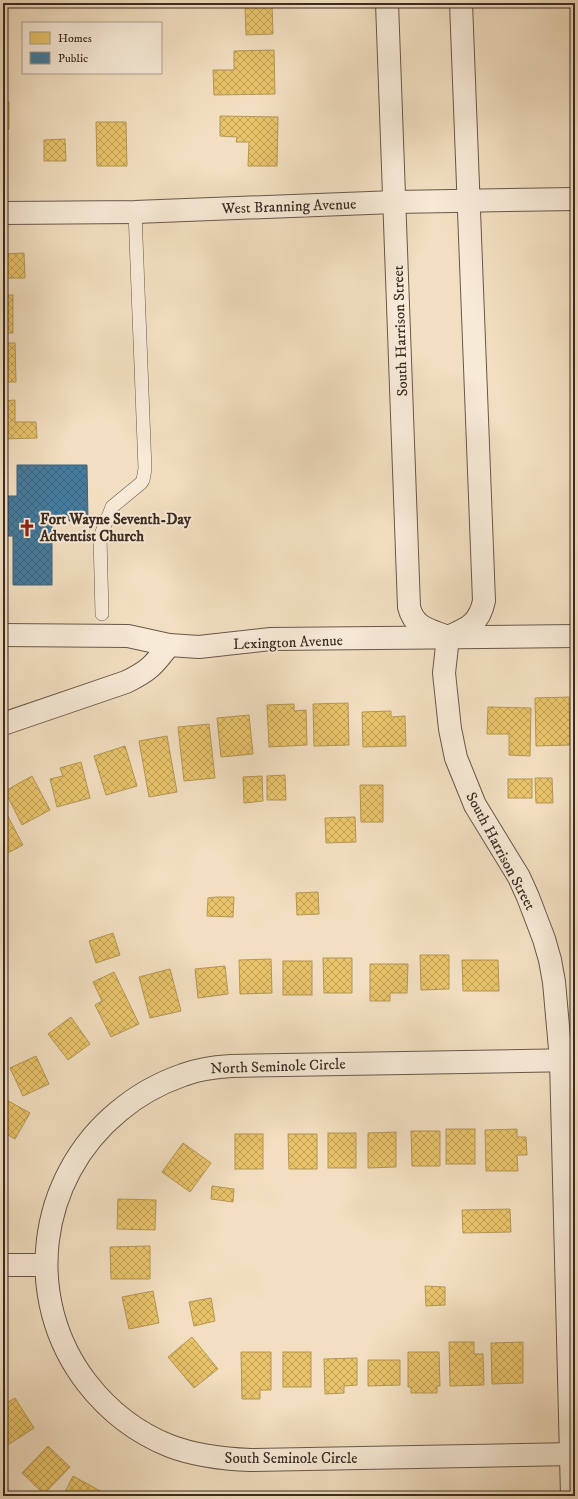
<svg xmlns="http://www.w3.org/2000/svg" width="578" height="1499" font-family="'IM FELL DW Pica',serif">
<style>
.homes{fill:url(#homes-cross-hatch);stroke:#b59655}
.public{fill:url(#public-cross-hatch);stroke:#426378}
.lines{fill:none;stroke-linecap:round;stroke-linejoin:round}
.service-casing{stroke:#69584a;stroke-width:14}
.minor-casing{stroke:#69584a;stroke-width:24}
.tertiary-casing{stroke:#69584a;stroke-width:24}
.service{stroke:#f7ead7;stroke-width:13}
.minor{stroke:#f7ead7;stroke-width:22}
.tertiary{stroke:#f7ead7;stroke-width:22}
.labels{text-anchor:middle;stroke-width:4;stroke-linejoin:round;paint-order:stroke}
.street-label{font-size:15px;fill:#3b2b23;stroke:#f7ead7}
.poi-label{font-size:15px;font-weight:bold;fill:#3b2b23;stroke:#f7ead7;text-anchor:start}
</style>
<defs>
<pattern id="homes-cross-hatch" width="8" height="8" patternUnits="userSpaceOnUse"><rect width="8" height="8" fill="#e9c46a"/><path d="M0 0l8 8M0 8l8-8" fill="none" stroke="#be9f57"/></pattern>
<pattern id="public-cross-hatch" width="8" height="8" patternUnits="userSpaceOnUse"><rect width="8" height="8" fill="#457b9d"/><path d="M0 0l8 8M0 8l8-8" fill="none" stroke="#3b6580"/></pattern>
</defs>
<rect width="100%" height="100%" fill="#f2dfc1"/>
<filter id="stains"><feTurbulence type="fractalNoise" baseFrequency=".005" numOctaves="4"/><feColorMatrix values="0 0 0 0 .2 0 0 0 0 .09 0 0 0 0 .02 0 0 0 .5 -.17"/></filter>
<radialGradient id="worn" r=".72"><stop offset=".6" stop-color="#630" stop-opacity="0"/><stop offset="1" stop-color="#630" stop-opacity=".3"/></radialGradient>
<g class="homes">
<path d="M225,3H272L273,34L246,35L245,6L225,7Z"/>
<path d="M274,50L275,94L214,95L213,70H234V51Z"/>
<rect x="3" y="102" width="6" height="27"/>
<path d="M220,116L278,117L277,166H248L249,142H236L237,137L220,136Z"/>
<path d="M96,122H126L127,166H97Z"/>
<path d="M65,139L66,161H44V140Z"/>
<path d="M24,253L25,278H3V254Z"/>
<rect x="3" y="295" width="10" height="38"/>
<path d="M3,343H15L16,382H3Z"/>
<path d="M15,400V422H36L37,438L3,439V401Z"/>
<path d="M569,697L570,745L536,746L535,698Z"/>
<path d="M348,703L349,745L314,746L313,704Z"/>
<path d="M294,704V711L306,710L307,745L269,747L267,705Z"/>
<path d="M488,707L531,708L530,756L509,755V734H487Z"/>
<path d="M391,711V717L405,716L406,746L363,747L362,712Z"/>
<path d="M249,715L253,754L221,757L217,718Z"/>
<path d="M209,724L215,778L184,781L178,727Z"/>
<path d="M167,736L177,792L149,797L139,741Z"/>
<path d="M125,746L137,786L106,795L94,756Z"/>
<path d="M81,762L90,798L57,807L50,779L63,776L60,768Z"/>
<path d="M285,775L286,800H267V776Z"/>
<path d="M32,776L50,810L22,825L5,791Z"/>
<path d="M262,776L263,801L244,803L243,777Z"/>
<path d="M535,778H552L553,803H536Z"/>
<rect x="508" y="779" width="24" height="19"/>
<path d="M360,785H383V822H361Z"/>
<path d="M3,807L23,845L4,855L3,853Z"/>
<path d="M355,817L356,842L326,843L325,818Z"/>
<path d="M318,892L319,914L297,915L296,893Z"/>
<path d="M217,897H234L233,917L207,916L208,898Z"/>
<path d="M113,933L120,955L96,963L89,941Z"/>
<path d="M420,955H449V989L421,990Z"/>
<path d="M323,958H352V993H324Z"/>
<path d="M271,959L272,993L240,994L239,960Z"/>
<path d="M462,960H498L499,991H463Z"/>
<rect x="283" y="961" width="29" height="34"/>
<path d="M370,964H408L407,993H390V1001H370Z"/>
<path d="M225,966L228,994L198,998L195,969Z"/>
<path d="M170,969L181,1011L150,1018L139,977Z"/>
<path d="M114,972L139,1024L111,1037L95,1005L102,1001L93,982Z"/>
<path d="M71,1017L90,1044L68,1060L48,1034Z"/>
<path d="M36,1056L49,1084L23,1096L10,1068Z"/>
<path d="M3,1098L30,1113L15,1139L3,1132Z"/>
<rect x="446" y="1129" width="29" height="35"/>
<path d="M517,1129V1137H526L527,1155H517L518,1171H486L485,1130Z"/>
<path d="M411,1131H440V1166H412Z"/>
<path d="M396,1132V1167L368,1168V1133Z"/>
<rect x="328" y="1133" width="28" height="35"/>
<rect x="235" y="1134" width="28" height="35"/>
<path d="M288,1134H317V1169H289Z"/>
<path d="M183,1143L211,1163L190,1192L162,1172Z"/>
<path d="M212,1186L234,1189L233,1202L211,1199Z"/>
<path d="M118,1199L156,1200L155,1230L117,1229Z"/>
<path d="M510,1209L511,1232L463,1233L462,1210Z"/>
<path d="M150,1246V1279H111L110,1247Z"/>
<path d="M425,1286L445,1287V1305L426,1306Z"/>
<path d="M153,1291L159,1323L129,1329L122,1297Z"/>
<path d="M211,1298L215,1321L194,1326L189,1302Z"/>
<path d="M192,1337L218,1369L194,1388L168,1357Z"/>
<path d="M449,1342H474V1354H483L484,1385L450,1386Z"/>
<path d="M523,1342V1383L492,1384L491,1343Z"/>
<path d="M241,1352H271V1390H260V1399H242Z"/>
<rect x="283" y="1352" width="28" height="35"/>
<path d="M408,1352H439L440,1386H437V1393H411V1387H408Z"/>
<path d="M357,1358V1385L344,1386V1393L325,1394L324,1359Z"/>
<path d="M368,1360H400V1385L368,1386Z"/>
<path d="M15,1398L34,1428L3,1448V1405Z"/>
<path d="M48,1446L70,1467L44,1494L22,1473Z"/>
<path d="M73,1476L102,1492L99,1496H63Z"/>
</g>
<path class="public" d="M17,465H87L88,521H69V517H52V585H13V536H3V496H17Z"/>
<g class="lines">
<g class="service-casing">
<path id="service" d="M102,614L100,537L112,507L141,483L143,480L145,469L135,212"/>
</g>
<g class="minor-casing">
<g id="minor">
<path d="M387,3L409,607C414,628 430,630 448,637C468,628 479,624 484,601L461,3"/>
<path d="M3,213L135,212L395,202L575,199"/>
<path d="M448,637L444,673L450,729L456,758L475,805L519,877L528,897L544,939L550,960L554,982L561,1060L572,1496"/>
<path d="M3,724L126,682C149,671 154,665 169,645"/>
<path d="M575,1060L231,1066C215,1067 198,1069 183,1075C160,1083 138,1095 119,1111C37,1178 22,1299 87,1383C108,1410 137,1433 170,1446C196,1456 223,1459 251,1460L575,1454"/>
<path d="M3,1265H46"/>
</g>
</g>
<g class="tertiary-casing">
<path id="tertiary" d="M3,635L128,636L169,645L199,647L271,639L575,636"/>
</g>
<use href="#service" class="service"/>
<use href="#minor" class="minor"/>
<use href="#tertiary" class="tertiary"/>
</g>
<defs>
<g id="church-bare" transform="scale(1.38)"><path d="M-1.2-6h2.4v3.5h3.3v2.4h-3.3V6h-2.4V-.1h-3.3v-2.4h3.3Z" fill="#8f2418" stroke="#f7ead7" stroke-width="2.5" paint-order="stroke"/></g>
</defs>
<g fill-rule="evenodd">
<use href="#church-bare" x="27" y="528"/>
</g>
<g class="labels">
<g class="street-label">
<text transform="translate(289 206) rotate(-2)" y="5">West Branning Avenue</text>
<text transform="translate(400 331) rotate(-92)" y="5">South Harrison Street</text>
<text transform="translate(288 642) rotate(-2)" y="5">Lexington Avenue</text>
<text transform="translate(501 851) rotate(62)" y="5">South Harrison Street</text>
<text transform="translate(278 1066) rotate(-2)" y="5">North Seminole Circle</text>
<text x="291" y="1463">South Seminole Circle</text>
</g>
<g class="poi-label">
<text x="40" y="524">Fort Wayne Seventh-Day<tspan x="40" dy="17">Adventist Church</tspan></text>
</g>
</g>
<rect width="578" height="1499" fill="none" stroke="#f2dfc1" stroke-width="16"/>
<rect x="4" y="4" width="570" height="1491" fill="none" stroke="#3b2b23" stroke-width="2"/>
<rect x="8" y="8" width="562" height="1483" fill="none" stroke="#3b2b23"/>
<rect x="22" y="22" width="140" height="52" fill="#f7ead7" stroke="#ac9e8f"/>
<rect x="30" y="32" width="20" height="12" fill="#e9c46a" stroke="#ac9e8f"/>
<text x="58" y="42" font-size="12" fill="#3b2b23">Homes</text>
<rect x="30" y="52" width="20" height="12" fill="#457b9d" stroke="#ac9e8f"/>
<text x="58" y="62" font-size="12" fill="#3b2b23">Public</text>
<rect width="100%" height="100%" filter="url(#stains)"/>
<rect width="100%" height="100%" fill="url(#worn)"/>
</svg>
